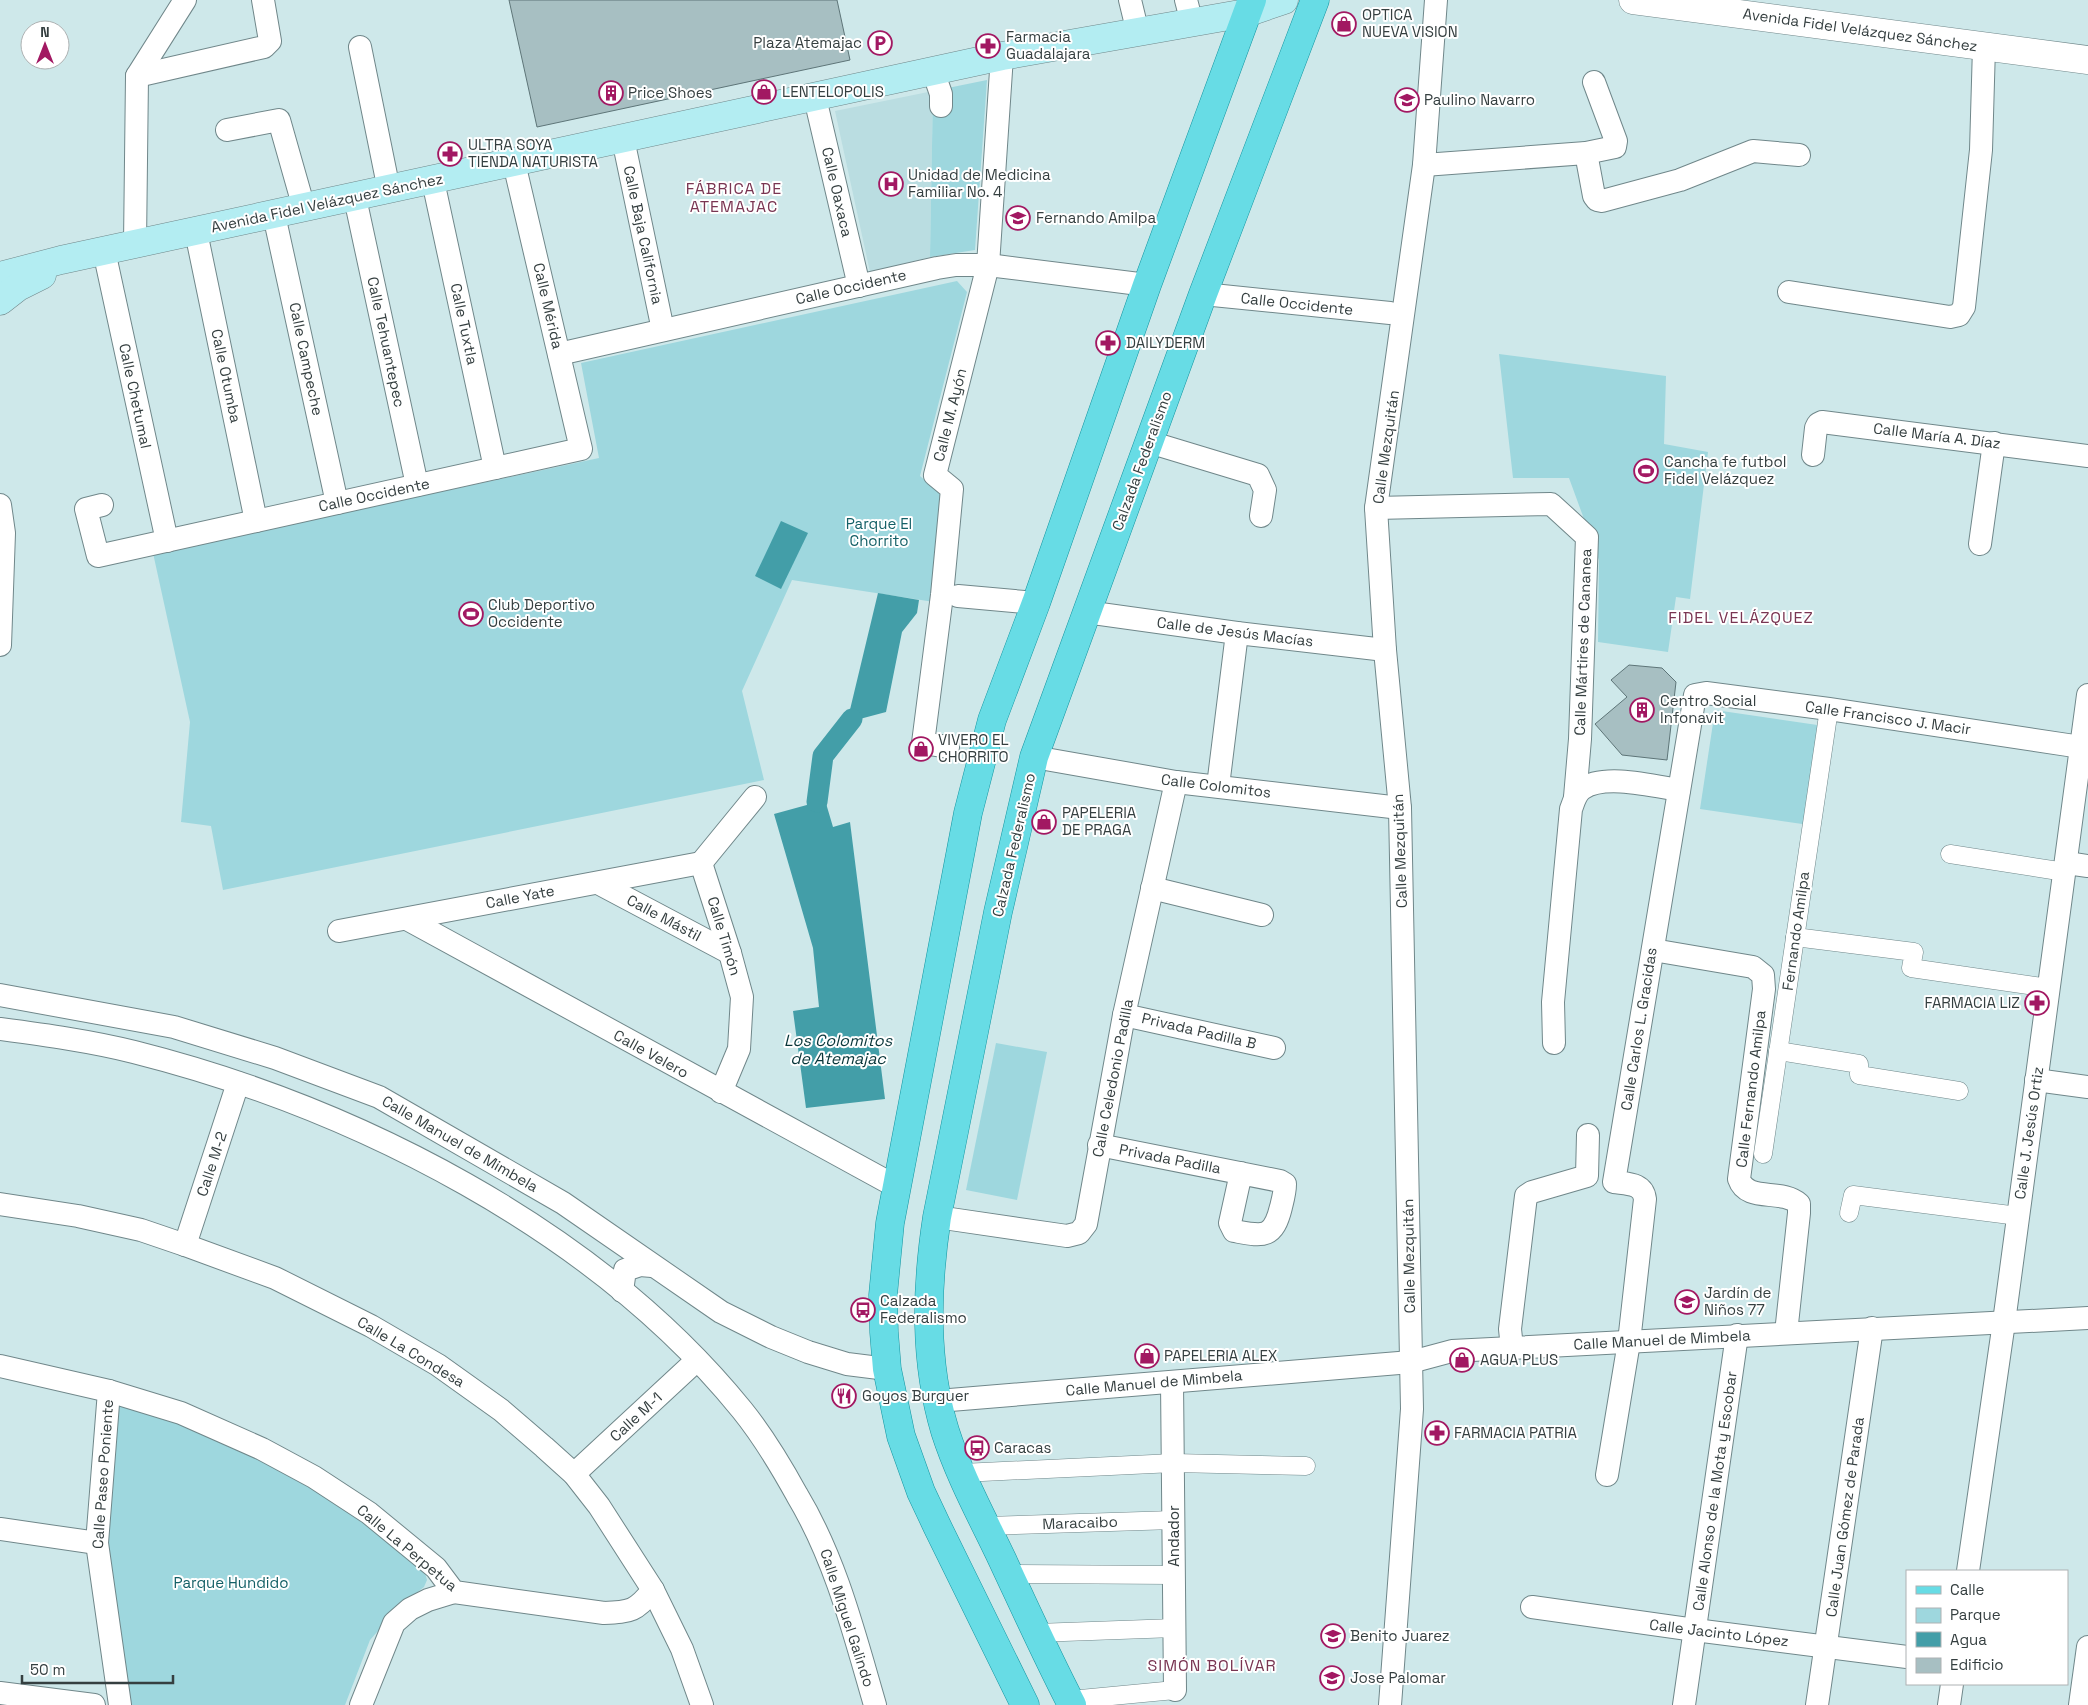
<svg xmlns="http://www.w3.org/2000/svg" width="2088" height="1705" font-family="'Space Grotesk',sans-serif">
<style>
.built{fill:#badde1}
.green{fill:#9ed7de}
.water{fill:#439ea8}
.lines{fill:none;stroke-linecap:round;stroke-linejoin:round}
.canal{stroke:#439ea8;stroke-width:21}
.building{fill:#a7bfc2;stroke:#5e7578}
.pedestrian-casing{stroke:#70878a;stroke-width:19}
.minor-casing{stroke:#70878a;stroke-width:24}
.tertiary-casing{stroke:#70878a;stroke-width:29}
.secondary-casing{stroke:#70878a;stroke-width:29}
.primary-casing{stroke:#1495a0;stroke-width:29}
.pedestrian{stroke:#fff;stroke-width:18}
.minor{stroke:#fff;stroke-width:22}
.tertiary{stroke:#fff;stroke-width:28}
.secondary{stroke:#b3edf2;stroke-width:28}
.primary{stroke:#67dce5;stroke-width:28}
.labels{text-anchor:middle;stroke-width:4;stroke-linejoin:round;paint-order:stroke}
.poi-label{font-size:15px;fill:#353f40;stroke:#fff;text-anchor:start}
.street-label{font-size:15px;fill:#353f40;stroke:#fff}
.park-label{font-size:15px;fill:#146067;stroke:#fff}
.neighbourhood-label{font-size:16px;letter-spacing:1px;fill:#793552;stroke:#fff}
.water-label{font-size:16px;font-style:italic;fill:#09363a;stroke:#fff}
</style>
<rect width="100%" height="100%" fill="#cee8ea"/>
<path class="built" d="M933,91L930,257L870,272L835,111Z"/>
<g class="green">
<path d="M987,80L975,250L930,257L933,91Z"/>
<path d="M957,281L967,292L920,476L944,497L934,602L792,580L742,691L764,780L223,890L211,826L181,822L190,722L153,553L599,458L581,363Z"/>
<path d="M1499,354L1666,376L1664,444L1708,452L1690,599L1676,597L1668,652L1598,642L1599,560L1569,478H1513Z"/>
<path d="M1715,710L1831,727L1816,826L1700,809Z"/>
<path d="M996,1043L1047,1052L1017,1200L966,1190Z"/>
<path d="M115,1403L189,1426L271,1465L331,1499L380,1532L425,1573L427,1580L424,1587L401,1605L370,1640L345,1705H126L103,1534Z"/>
</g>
<g class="water">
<path d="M781,521L808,533L781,589L755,576Z"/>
<path d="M878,593L919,600L917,613L902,632L886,712L856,720L848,718Z"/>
<path d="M825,800L833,827L850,822L885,1099L806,1108L793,1011L819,1007L813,948L774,814Z"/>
</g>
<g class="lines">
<path class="canal" d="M817,802L823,756L852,719"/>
</g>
<g class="building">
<path d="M509,0H837L850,60L537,127Z"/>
<path d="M1629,665L1662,668L1676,682L1667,760L1622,755L1595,724L1627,697L1611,680Z"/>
</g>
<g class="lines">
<g class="pedestrian-casing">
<g id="pedestrian">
<path d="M1950,854L2065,872"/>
<path d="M1795,937L1914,952L1911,968L2049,988"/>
<path d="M1778,1051L1859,1064V1075L1959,1091"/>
<path d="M1763,1154L1829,709"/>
<path d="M1849,1213L1853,1195L2018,1216"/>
<path d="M962,1473L1174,1463L1306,1466"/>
<path d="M987,1526L1174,1520"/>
<path d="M1009,1574L1174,1575"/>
<path d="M1036,1633L1175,1628"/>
<path d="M1070,1700L1175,1690"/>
</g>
</g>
<g class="minor-casing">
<g id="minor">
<path d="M1130,0L1138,33"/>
<path d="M1186,0L1192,23"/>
<path d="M360,47L389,190"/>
<path d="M933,71L941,94V106"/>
<path d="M137,76L264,47L270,41L263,0"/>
<path d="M815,98L859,286"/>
<path d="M227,130L279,120L304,208"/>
<path d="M623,139L663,330"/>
<path d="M1586,153L1594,196L1597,200L1602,201L1680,180L1753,151L1799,155"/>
<path d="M1424,165L1586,153L1615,147L1616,141L1594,82"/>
<path d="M433,181L495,468"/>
<path d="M355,198L417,485"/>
<path d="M274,215L337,503"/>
<path d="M196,232L256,521"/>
<path d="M135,244L137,76L185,0"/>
<path d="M104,251L167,541"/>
<path d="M1789,292L1950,317L1959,315L1964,307L1981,150L1984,47"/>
<path d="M1203,294L1390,313"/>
<path d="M559,354L937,268L956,265H988L1147,285"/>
<path d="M1149,442L1258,475L1265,490L1261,516"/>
<path d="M1813,455L1816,428L1818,424L1822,422L2088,456"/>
<path d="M0,505L4,533L0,645"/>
<path d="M102,505L86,509L98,556L581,449L514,163"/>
<path d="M1376,508L1551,504L1587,537L1580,739L1575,797"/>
<path d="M1980,544L1994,443"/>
<path d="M958,596L1036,603"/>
<path d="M1086,612L1237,633L1385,650"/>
<path d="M948,747L923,743L942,595L952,489L935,475L988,265L1002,56"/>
<path d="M1034,757L1176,782L1400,808"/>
<path d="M1218,786L1237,633"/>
<path d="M701,863L730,953L742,997L739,1049L721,1092"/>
<path d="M701,863L755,797"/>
<path d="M2067,863L2088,866"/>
<path d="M598,883L730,953"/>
<path d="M1152,888L1262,915"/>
<path d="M407,919L897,1187"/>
<path d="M339,931L701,863"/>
<path d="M1653,950L1753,967L1763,975L1764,989L1739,1179C1747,1203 1781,1188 1799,1204V1213L1786,1333"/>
<path d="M0,995L174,1027L275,1058L379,1097L563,1203L721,1312L771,1337L808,1352L847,1364L887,1369"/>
<path d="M1124,1015L1274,1048"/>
<path d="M0,1029C45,1035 90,1041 134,1052C356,1108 596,1230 742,1410C763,1436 781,1466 797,1495C836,1560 854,1633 875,1705"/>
<path d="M1554,1043L1553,1002L1571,809C1574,802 1575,794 1582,789C1603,773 1654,786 1679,790"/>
<path d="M2036,1080L2088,1087"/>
<path d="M1099,1145L1280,1181L1285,1184C1285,1192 1283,1199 1281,1207C1273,1240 1262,1236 1234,1231L1230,1223L1241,1173"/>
<path d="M0,1204L78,1216L141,1230L185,1245L275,1278L371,1326L438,1365L501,1410L544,1447L574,1474L599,1506L653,1590L682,1649L702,1705"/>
<path d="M937,1217L1067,1236L1079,1233L1086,1224L1124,1015L1176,782"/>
<path d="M185,1245L238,1083"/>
<path d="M622,1291L625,1270L640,1265L652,1266"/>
<path d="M1512,1348L1510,1329L1526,1196L1532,1192L1587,1176L1588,1135"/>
<path d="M0,1366L109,1391L181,1413L262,1449L314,1477L369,1513L436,1568L454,1592L604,1613C631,1612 636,1611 653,1590"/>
<path d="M1172,1382L1175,1690"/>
<path d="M109,1391L97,1543L120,1705"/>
<path d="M938,1401L1411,1362L1452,1351L2088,1318"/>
<path d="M574,1474L697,1360"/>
<path d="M1607,1475L1629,1342L1645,1199C1643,1183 1628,1184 1614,1182L1695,695L1706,693L1829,709L2081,747"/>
<path d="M0,1529L97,1543"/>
<path d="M1968,1571L2004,1322L2088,695"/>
<path d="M1532,1607L1695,1630L1907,1657"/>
<path d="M0,1693L94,1705"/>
<path d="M361,1705L394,1623L410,1609L428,1600L454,1592"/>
<path d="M1390,1705L1412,1409L1400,808L1385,650L1376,508L1424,165L1436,0"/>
<path d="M1684,1705L1737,1335"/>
<path d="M1817,1705L1872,1328"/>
<path d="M1949,1705L1952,1684"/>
<path d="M2080,1705L2088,1647"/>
</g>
</g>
<g class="tertiary-casing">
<path id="tertiary" d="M1633,0L2088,60"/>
</g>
<g class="secondary-casing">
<g id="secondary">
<path d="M0,276L61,260L1002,56L1246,13L1284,0"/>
<path d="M0,301L18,287L42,275"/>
</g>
</g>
<g class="primary-casing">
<g id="primary">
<path d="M1025,1705L937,1526L921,1492L901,1436L887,1369L884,1332L883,1295L890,1223L968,813L992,720L1036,603L1147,285L1252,0"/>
<path d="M1072,1705C1047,1657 1025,1608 1002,1559C982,1517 959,1475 945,1431C924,1361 926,1289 937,1217L998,912L1034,757L1203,294L1315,0"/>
</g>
</g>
<use href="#pedestrian" class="pedestrian"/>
<use href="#minor" class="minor"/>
<use href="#tertiary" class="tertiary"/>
<use href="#secondary" class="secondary"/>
<use href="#primary" class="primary"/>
</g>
<defs>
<g id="shop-ring" transform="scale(1.25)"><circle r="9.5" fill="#fff" stroke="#a21862" stroke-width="1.5"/><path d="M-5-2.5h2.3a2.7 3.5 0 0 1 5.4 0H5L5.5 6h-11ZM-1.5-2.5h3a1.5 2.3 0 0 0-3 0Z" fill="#a21862"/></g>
<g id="parking-ring" transform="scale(1.25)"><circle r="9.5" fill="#fff" stroke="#a21862" stroke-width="1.5"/><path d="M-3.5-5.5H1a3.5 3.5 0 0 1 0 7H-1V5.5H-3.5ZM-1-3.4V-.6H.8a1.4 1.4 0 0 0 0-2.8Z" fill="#a21862"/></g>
<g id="pharmacy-ring" transform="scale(1.25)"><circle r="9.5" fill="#fff" stroke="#a21862" stroke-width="1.5"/><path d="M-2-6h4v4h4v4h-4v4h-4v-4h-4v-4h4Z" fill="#a21862"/></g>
<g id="building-ring" transform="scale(1.25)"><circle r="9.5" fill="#fff" stroke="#a21862" stroke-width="1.5"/><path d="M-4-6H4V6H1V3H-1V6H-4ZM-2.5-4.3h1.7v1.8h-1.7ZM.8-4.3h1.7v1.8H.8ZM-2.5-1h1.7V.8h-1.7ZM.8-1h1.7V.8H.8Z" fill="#a21862"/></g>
<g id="school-ring" transform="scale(1.25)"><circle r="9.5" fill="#fff" stroke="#a21862" stroke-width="1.5"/><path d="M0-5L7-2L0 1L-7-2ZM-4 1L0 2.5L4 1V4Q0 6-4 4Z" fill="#a21862"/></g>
<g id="hospital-ring" transform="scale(1.25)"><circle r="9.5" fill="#fff" stroke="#a21862" stroke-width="1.5"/><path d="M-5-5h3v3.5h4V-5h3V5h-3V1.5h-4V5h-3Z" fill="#a21862"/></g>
<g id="stadium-ring" transform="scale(1.25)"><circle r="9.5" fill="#fff" stroke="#a21862" stroke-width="1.5"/><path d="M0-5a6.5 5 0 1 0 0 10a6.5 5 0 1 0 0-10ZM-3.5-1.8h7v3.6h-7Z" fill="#a21862"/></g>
<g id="bus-ring" transform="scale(1.25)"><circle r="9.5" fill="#fff" stroke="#a21862" stroke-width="1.5"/><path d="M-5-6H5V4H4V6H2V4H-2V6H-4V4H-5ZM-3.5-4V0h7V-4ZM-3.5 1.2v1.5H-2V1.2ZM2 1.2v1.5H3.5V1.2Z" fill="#a21862"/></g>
<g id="restaurant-ring" transform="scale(1.25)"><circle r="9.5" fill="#fff" stroke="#a21862" stroke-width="1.5"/><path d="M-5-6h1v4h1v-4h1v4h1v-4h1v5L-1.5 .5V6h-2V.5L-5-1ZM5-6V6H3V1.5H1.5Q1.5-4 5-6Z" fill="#a21862"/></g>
</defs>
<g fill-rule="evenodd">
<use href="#shop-ring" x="1344" y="24"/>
<use href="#parking-ring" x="880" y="43"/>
<use href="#pharmacy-ring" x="988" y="46"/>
<use href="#shop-ring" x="764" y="92"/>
<use href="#building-ring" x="611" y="93"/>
<use href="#school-ring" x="1407" y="100"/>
<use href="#pharmacy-ring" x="450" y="154"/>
<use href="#hospital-ring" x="891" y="184"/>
<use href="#school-ring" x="1018" y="218"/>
<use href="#pharmacy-ring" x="1108" y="343"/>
<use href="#stadium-ring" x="1646" y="471"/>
<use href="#stadium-ring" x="471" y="614"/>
<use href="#building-ring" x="1642" y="710"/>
<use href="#shop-ring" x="921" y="749"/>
<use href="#shop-ring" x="1044" y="822"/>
<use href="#pharmacy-ring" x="2037" y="1003"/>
<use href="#school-ring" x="1687" y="1302"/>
<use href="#bus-ring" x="863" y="1310"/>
<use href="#shop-ring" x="1147" y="1356"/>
<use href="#shop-ring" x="1462" y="1360"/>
<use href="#restaurant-ring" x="844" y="1396"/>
<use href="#pharmacy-ring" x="1437" y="1433"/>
<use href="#bus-ring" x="977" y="1448"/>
<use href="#school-ring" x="1333" y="1636"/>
<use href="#school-ring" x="1332" y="1678"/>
</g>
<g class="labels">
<g class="poi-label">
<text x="1362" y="20">OPTICA<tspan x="1362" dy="17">NUEVA VISION</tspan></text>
<text x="1006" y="42">Farmacia<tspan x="1006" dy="17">Guadalajara</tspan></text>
<text x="862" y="48" text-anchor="end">Plaza Atemajac</text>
<text x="782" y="97">LENTELOPOLIS</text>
<text x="628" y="98">Price Shoes</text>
<text x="1424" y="105">Paulino Navarro</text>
<text x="468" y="150">ULTRA SOYA<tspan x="468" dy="17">TIENDA NATURISTA</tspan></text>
<text x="908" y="180">Unidad de Medicina<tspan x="908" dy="17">Familiar No. 4</tspan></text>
<text x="1036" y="223">Fernando Amilpa</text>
<text x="1126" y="348">DAILYDERM</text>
<text x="1664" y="467">Cancha fe futbol<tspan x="1664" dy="17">Fidel Velázquez</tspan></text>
<text x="488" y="610">Club Deportivo<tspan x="488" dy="17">Occidente</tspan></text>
<text x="1660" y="706">Centro Social<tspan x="1660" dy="17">Infonavit</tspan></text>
<text x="938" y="745">VIVERO EL<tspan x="938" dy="17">CHORRITO</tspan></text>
<text x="1062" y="818">PAPELERIA<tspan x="1062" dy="17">DE PRAGA</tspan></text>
<text x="2020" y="1008" text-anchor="end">FARMACIA LIZ</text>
<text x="1704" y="1298">Jardín de<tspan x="1704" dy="17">Niños 77</tspan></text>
<text x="880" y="1306">Calzada<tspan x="880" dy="17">Federalismo</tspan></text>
<text x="1164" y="1361">PAPELERIA ALEX</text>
<text x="1480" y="1365">AGUA PLUS</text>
<text x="862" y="1401">Goyos Burguer</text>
<text x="1454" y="1438">FARMACIA PATRIA</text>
<text x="994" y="1453">Caracas</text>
<text x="1350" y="1641">Benito Juarez</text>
<text x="1350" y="1683">Jose Palomar</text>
</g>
<g class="street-label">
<text transform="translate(1860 30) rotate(8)" y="5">Avenida Fidel Velázquez Sánchez</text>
<text transform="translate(837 192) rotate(77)" y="5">Calle Oaxaca</text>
<text transform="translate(327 203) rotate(-12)" y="5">Avenida Fidel Velázquez Sánchez</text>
<text transform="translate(643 235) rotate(78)" y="5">Calle Baja California</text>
<text transform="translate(851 287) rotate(-13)" y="5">Calle Occidente</text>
<text transform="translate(1297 304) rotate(6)" y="5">Calle Occidente</text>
<text transform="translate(548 306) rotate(77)" y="5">Calle Mérida</text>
<text transform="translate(464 324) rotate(78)" y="5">Calle Tuxtla</text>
<text transform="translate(386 342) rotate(78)" y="5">Calle Tehuantepec</text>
<text transform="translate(306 359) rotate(78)" y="5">Calle Campeche</text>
<text transform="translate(226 376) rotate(78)" y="5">Calle Otumba</text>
<text transform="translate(135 396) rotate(78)" y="5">Calle Chetumal</text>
<text transform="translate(950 415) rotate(-76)" y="5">Calle M. Ayón</text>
<text transform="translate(1937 436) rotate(7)" y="5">Calle María A. Díaz</text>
<text transform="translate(1386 447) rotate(-82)" y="5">Calle Mezquitán</text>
<text transform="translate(1142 461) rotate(-70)" y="5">Calzada Federalismo</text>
<text transform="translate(374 495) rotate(-12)" y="5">Calle Occidente</text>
<text transform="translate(1235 632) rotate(7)" y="5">Calle de Jesús Macías</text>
<text transform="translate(1583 642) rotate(-88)" y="5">Calle Mártires de Cananea</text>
<text transform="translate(1888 718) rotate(8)" y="5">Calle Francisco J. Macir</text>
<text transform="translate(1216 786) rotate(7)" y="5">Calle Colomitos</text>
<text transform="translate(1014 845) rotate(-77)" y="5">Calzada Federalismo</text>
<text transform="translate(1400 851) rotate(-92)" y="5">Calle Mezquitán</text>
<text transform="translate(520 897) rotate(-11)" y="5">Calle Yate</text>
<text transform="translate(664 918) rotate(28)" y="5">Calle Mástil</text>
<text transform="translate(1796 931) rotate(-82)" y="5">Fernando Amilpa</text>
<text transform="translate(724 936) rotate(73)" y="5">Calle Timón</text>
<text transform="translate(1639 1029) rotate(-81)" y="5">Calle Carlos L. Gracidas</text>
<text transform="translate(1199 1031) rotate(13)" y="5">Privada Padilla B</text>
<text transform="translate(651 1054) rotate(29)" y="5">Calle Velero</text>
<text transform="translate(1113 1078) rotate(-79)" y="5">Calle Celedonio Padilla</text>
<text transform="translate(1751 1089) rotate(-83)" y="5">Calle Fernando Amilpa</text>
<text transform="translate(2029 1133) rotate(-82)" y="5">Calle J. Jesús Ortiz</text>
<text transform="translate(460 1144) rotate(30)" y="5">Calle Manuel de Mimbela</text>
<text transform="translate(1170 1159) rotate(11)" y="5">Privada Padilla</text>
<text transform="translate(212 1164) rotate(-72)" y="5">Calle M-2</text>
<text transform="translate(1409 1256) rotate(-91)" y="5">Calle Mezquitán</text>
<text transform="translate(1662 1340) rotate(-3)" y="5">Calle Manuel de Mimbela</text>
<text transform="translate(411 1352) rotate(31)" y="5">Calle La Condesa</text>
<text transform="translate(1154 1383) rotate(-5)" y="5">Calle Manuel de Mimbela</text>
<text transform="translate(636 1417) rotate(-43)" y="5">Calle M-1</text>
<text transform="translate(103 1474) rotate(-86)" y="5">Calle Paseo Poniente</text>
<text transform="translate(1715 1491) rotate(-82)" y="5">Calle Alonso de la Mota y Escobar</text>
<text transform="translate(1845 1517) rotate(-82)" y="5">Calle Juan Gómez de Parada</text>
<text transform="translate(1080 1523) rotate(-2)" y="5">Maracaibo</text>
<text transform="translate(1174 1536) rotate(-90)" y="5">Andador</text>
<text transform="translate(407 1548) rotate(40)" y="5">Calle La Perpetua</text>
<text transform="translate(847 1618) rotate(72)" y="5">Calle Miguel Galindo</text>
<text transform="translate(1719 1633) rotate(7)" y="5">Calle Jacinto López</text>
</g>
<g class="park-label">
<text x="879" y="529">Parque El<tspan x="879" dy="17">Chorrito</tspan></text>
<text x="231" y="1588">Parque Hundido</text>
</g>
<g class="neighbourhood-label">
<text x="734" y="194">FÁBRICA DE<tspan x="734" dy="18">ATEMAJAC</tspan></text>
<text x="1741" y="623">FIDEL VELÁZQUEZ</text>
<text x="1212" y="1671">SIMÓN BOLÍVAR</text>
</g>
<g class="water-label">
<text x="838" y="1046">Los Colomitos<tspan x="838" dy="18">de Atemajac</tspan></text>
</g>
</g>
<rect x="1906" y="1570" width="162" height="115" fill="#ffffff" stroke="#aeb2b3"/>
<rect x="1916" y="1586" width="25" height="8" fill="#67dce5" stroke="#aeb2b3"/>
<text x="1950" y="1595" font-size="15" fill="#353f40">Calle</text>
<rect x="1916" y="1608" width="25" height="15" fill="#9ed7de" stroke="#aeb2b3"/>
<text x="1950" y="1620" font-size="15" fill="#353f40">Parque</text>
<rect x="1916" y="1632" width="25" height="15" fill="#439ea8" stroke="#aeb2b3"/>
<text x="1950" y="1645" font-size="15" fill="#353f40">Agua</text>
<rect x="1916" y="1658" width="25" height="15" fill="#a7bfc2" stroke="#aeb2b3"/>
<text x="1950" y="1670" font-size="15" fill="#353f40">Edificio</text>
<g transform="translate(45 45)"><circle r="24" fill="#ffffff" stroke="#aeb2b3"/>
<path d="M0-4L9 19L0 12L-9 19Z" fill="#a21862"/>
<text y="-8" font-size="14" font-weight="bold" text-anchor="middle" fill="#353f40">N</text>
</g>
<path d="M22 1675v8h151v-8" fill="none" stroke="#353f40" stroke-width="2.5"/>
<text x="30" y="1675" font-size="15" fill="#353f40" stroke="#ffffff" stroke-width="4" paint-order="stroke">50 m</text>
</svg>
